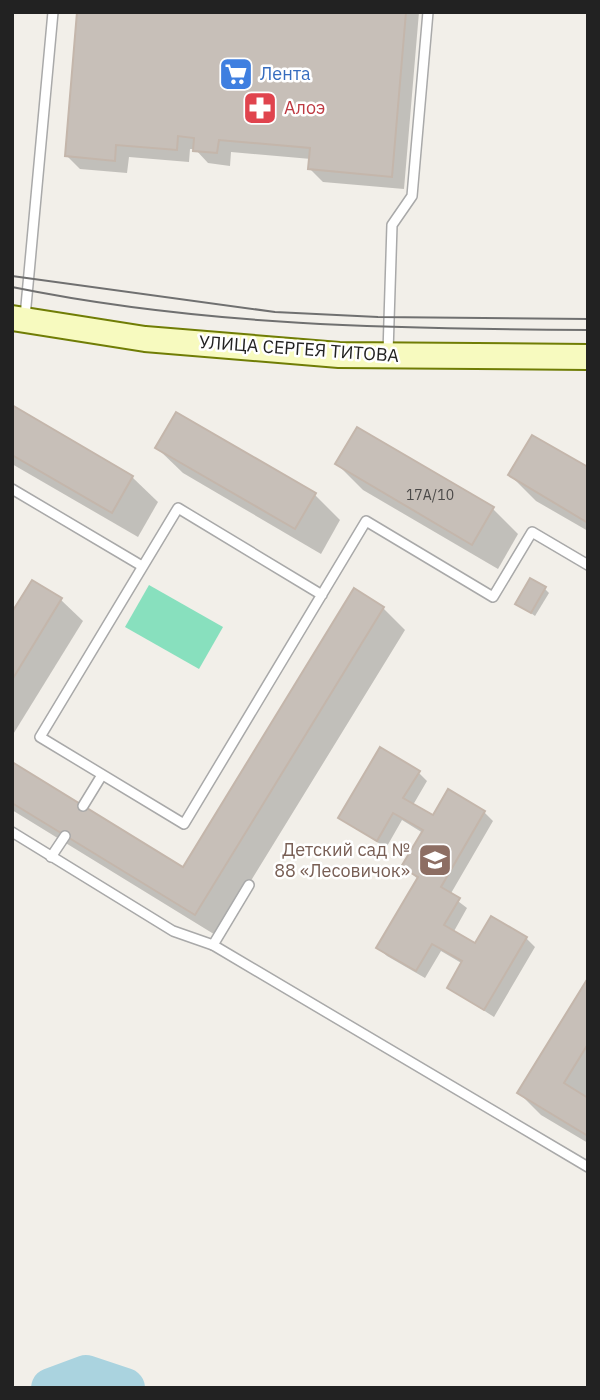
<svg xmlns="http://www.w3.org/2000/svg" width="600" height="1400" font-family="'IBM Plex Sans',sans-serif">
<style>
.pitch{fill:#88e0be}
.shadow{fill:#0003}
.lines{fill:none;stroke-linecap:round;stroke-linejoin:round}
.river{stroke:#aad3df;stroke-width:40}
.building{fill:#c7bfb8;stroke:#c4b6ab;stroke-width:2}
.service-casing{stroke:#a9a9a9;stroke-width:12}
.secondary-casing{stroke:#707d05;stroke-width:28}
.service{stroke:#fff;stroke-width:9}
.secondary{stroke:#f7fabf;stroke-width:24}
.tram{stroke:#707070;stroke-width:2}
.labels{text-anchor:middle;stroke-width:5;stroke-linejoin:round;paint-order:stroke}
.number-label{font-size:14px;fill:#4b4948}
.shop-label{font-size:18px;fill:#366cbe;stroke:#fff;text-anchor:start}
.health-label{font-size:18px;fill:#be3a42;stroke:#fff;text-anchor:start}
.street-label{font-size:18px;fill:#222;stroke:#fff}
.education-label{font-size:18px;fill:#785e54;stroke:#fff;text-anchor:end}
</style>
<rect width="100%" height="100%" fill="#f2efe9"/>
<path class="pitch" d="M149,585L223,627L199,669L125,627Z"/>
<g class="shadow">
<path d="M79,12H419L404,189L323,182L310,169L311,159L231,152L230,166L208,163L195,149H190L189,162L129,157L127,173L80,169L67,156Z"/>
<path d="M12,407L132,477L158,502L138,537L12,464Z"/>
<path d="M157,448L315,495L340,520L321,554L183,473Z"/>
<path d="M337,464L493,509L518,534L498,569L363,490Z"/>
<path d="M588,470V531L536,501L510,475Z"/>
<path d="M33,582L61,600L83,621L12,736V615Z"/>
<path d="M545,589L549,593L535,616L517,603Z"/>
<path d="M383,608L405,630L217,936L12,810V764L183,869Z"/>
<path d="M418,772L427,781L413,805L434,817L484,812L493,821L450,895L467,908L453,933L476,946L526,938L535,947L494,1017L449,988L463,964L441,951L425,978L387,956L378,948L418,879L403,867L423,833L402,820L386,848L341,818Z"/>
<path d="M588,981V1143L541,1115L519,1093Z"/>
</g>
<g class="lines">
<path class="river" d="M51,1388L86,1375L125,1388"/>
</g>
<g class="building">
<path d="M77,12H406L392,177L308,169L310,148L219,140L217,153L193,151L194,138L178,136L177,150L116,145L115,161L65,156Z"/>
<path d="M12,405L133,476L112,513L12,455Z"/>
<path d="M176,412L316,493L295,529L155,448Z"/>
<path d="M357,427L494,507L472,545L335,464Z"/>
<path d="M532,435L588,467V523L508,475Z"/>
<path d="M530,578L546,587L531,613L515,604Z"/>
<path d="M32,580L62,598L12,680V612Z"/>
<path d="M354,588L384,607L195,915L12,803V762L183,867Z"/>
<path d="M380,747L420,771L403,798L433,815L448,789L485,811L441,887L460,898L444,925L475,943L491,916L527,937L484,1010L447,988L462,961L432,944L416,971L376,948L418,877L401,867L423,830L393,813L377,841L338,818Z"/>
<path d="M588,978V1044L564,1083L588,1098V1136L517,1093Z"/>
</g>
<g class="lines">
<g class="service-casing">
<g id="service">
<path d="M25,317L53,12"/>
<path d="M388,353L392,225L412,196L428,12"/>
<path d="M12,489L142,566"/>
<path d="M322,595L178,508L40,737L184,824L366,521L493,597L532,532L588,565"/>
<path d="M83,806L102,775"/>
<path d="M12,832L173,931L213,945L588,1167"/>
<path d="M51,857L65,836"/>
<path d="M213,945L249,885"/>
</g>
</g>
<g class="secondary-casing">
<path id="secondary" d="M12,318L145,339L339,355L588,357"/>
</g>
<use href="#service" class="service"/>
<use href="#secondary" class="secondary"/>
<g class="tram">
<path d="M12,276L275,312L378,317L588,319"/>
<path d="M12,287C202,326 395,329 588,330"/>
</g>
</g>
<defs>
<g id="supermarket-square" transform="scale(1.75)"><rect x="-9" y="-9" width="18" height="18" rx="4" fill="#3f7fe0" stroke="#fff"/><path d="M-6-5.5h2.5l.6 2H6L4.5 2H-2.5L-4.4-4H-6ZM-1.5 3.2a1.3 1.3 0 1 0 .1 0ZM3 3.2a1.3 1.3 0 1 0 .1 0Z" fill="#fff"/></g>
<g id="pharmacy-square" transform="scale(1.75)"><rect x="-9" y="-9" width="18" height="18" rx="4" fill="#e0444e" stroke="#fff"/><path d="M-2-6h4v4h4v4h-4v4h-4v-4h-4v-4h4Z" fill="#fff"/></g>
<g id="school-square" transform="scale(1.75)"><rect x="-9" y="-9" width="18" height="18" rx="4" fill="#8d6e63" stroke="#fff"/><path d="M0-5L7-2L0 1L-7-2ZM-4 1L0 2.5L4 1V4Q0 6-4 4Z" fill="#fff"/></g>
</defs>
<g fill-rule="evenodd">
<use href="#supermarket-square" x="236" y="74"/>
<use href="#pharmacy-square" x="260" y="108"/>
<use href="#school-square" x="435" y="860"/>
</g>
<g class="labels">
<g class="number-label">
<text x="430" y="500">17А/10</text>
</g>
<g class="shop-label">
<text x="260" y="80">Лента</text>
</g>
<g class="health-label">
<text x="284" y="114">Алоэ</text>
</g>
<g class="street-label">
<text transform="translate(299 349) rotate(4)" y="6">УЛИЦА СЕРГЕЯ ТИТОВА</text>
</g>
<g class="education-label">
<text x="410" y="856">Детский сад №<tspan x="410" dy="21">88 «Лесовичок»</tspan></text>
</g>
</g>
<rect width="600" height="1400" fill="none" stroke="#222222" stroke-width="28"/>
</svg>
